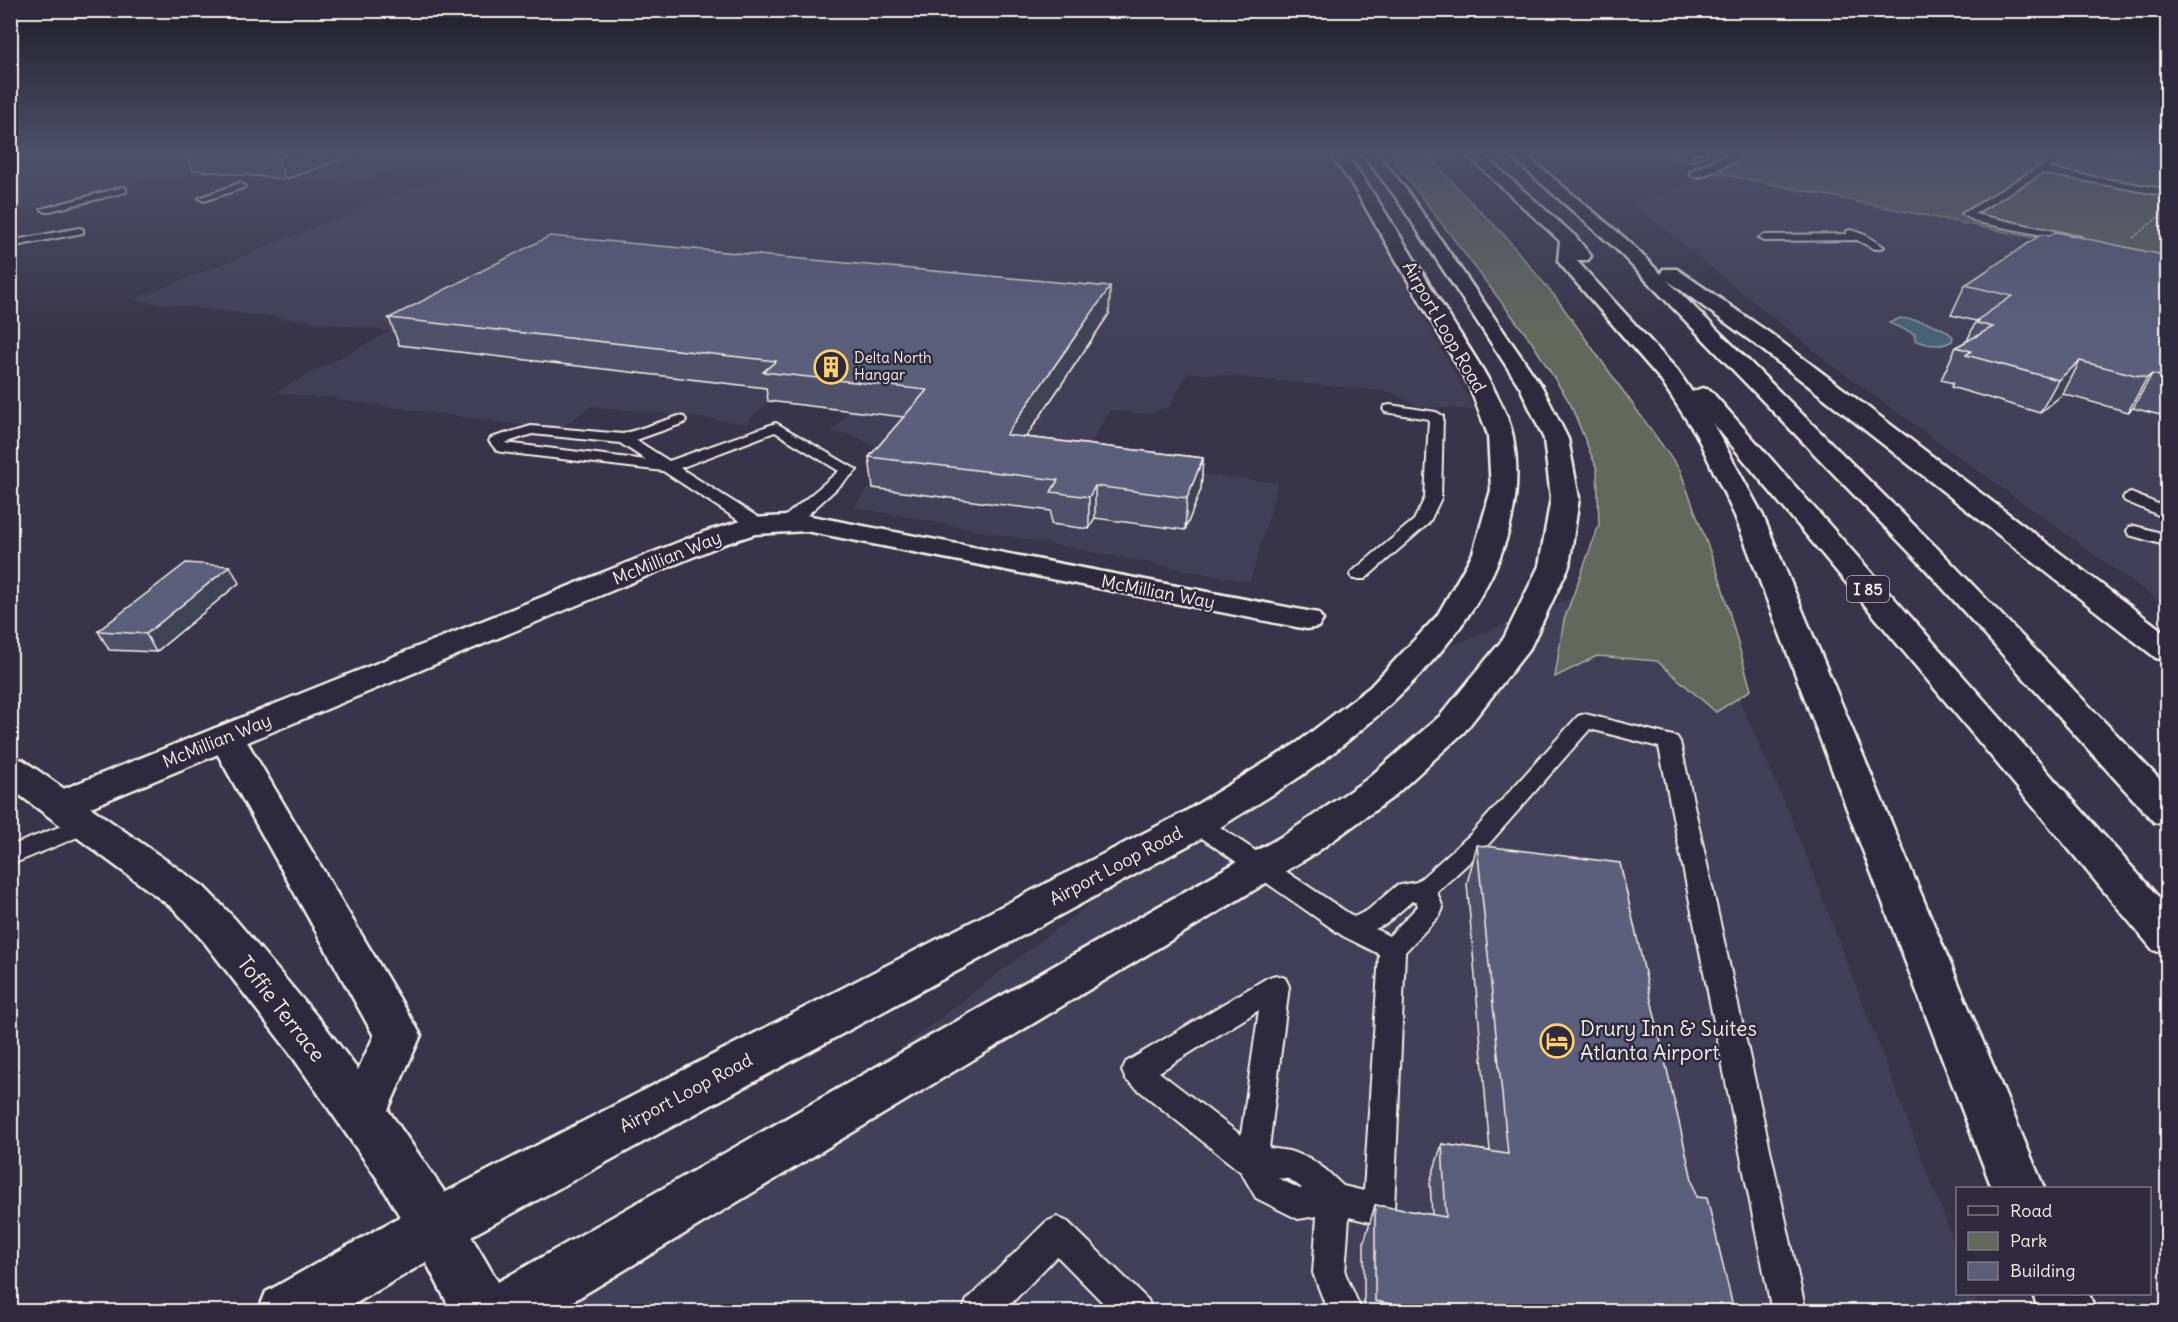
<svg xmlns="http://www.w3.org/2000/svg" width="2178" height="1322" font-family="Delius,sans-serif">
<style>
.built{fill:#434158}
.green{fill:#62695c;stroke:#abada2;stroke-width:1.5}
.water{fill:#4a6274;stroke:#8e9ba2;stroke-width:1.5}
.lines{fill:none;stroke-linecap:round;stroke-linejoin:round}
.service-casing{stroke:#f4f1e8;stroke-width:4}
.minor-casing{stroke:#f4f1e8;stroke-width:5}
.tertiary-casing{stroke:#f4f1e8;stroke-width:5}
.secondary-casing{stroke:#f4f1e8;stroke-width:5}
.motorway-casing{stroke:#f4f1e8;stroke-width:5}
.path{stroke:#f4f1e8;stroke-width:1.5;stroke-dasharray:3 2;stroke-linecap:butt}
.service{fill:#2f2a3d;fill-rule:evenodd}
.minor{fill:#2f2a3d;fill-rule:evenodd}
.tertiary{fill:#2f2a3d;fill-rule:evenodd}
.secondary{fill:#2f2a3d;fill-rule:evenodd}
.motorway{fill:#2f2a3d;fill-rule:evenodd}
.wall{fill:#4f516a;stroke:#f4f1e8;stroke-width:1.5}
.shaded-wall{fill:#404256;stroke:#f4f1e8;stroke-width:1.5}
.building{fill:#5c5e7b;stroke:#f4f1e8;stroke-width:1.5}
.labels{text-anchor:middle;stroke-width:5;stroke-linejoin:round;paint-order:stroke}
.far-poi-label{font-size:15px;fill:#f4f1e8;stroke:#2f2a3d;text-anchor:start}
.shield{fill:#2f2a3d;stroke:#b9b5b5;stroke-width:1.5}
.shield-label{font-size:16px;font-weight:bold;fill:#f4f1e8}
.street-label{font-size:18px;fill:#f4f1e8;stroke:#2f2a3d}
.near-street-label{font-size:21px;fill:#f4f1e8;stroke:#2f2a3d}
.near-poi-label{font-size:21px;fill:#f4f1e8;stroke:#2f2a3d;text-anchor:start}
</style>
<rect width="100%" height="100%" fill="#383449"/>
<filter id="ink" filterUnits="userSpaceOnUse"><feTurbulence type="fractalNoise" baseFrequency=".0167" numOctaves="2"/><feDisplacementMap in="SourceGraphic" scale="12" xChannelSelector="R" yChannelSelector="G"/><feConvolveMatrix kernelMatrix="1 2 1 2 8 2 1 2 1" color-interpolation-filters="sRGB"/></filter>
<g filter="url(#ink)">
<g class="built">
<path d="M10,153H349L347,158L374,161L369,163L402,166L352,185L200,172L175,180L159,177L72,200L11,211Z"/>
<path d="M502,153H1294L1326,155L1370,219L1475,410L1419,406L1390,392L1188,372L1169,407L1147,414L1110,410L1081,460L1278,483L1250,582L854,507L894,457L855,436L832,432L849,410L769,401L746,423L591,406L559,430L338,400L333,397L319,398L275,392L391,331L132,300Z"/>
<path d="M1711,173L2167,266V607L1828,362L1634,205Z"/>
<path d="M1676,557L1795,827L1957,1250L1958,1294H1974L1981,1311L474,1312L898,1050L1404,664Z"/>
</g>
<g class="green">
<path d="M1388,153H1427L1460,191L1504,235L1557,299L1680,470L1720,579L1751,690L1716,712L1657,661L1597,656L1555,677L1564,620L1599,525L1597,469L1570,403L1531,341Z"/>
<path d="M1753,153H2167V265L1712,172Z"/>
</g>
<path class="water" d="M1900,318C1917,320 1941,323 1953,337L1952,341C1941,348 1927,345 1915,340V334L1889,323Z"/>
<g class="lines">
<g class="service-casing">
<g id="service">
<path d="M2062,153H2073L2049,169L2168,190V196L2042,173L1974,214L2081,237L2082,239L2077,242L1977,222L1962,214Z"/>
<path d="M240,183L245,186L243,188L204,201L199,198Z"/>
<path d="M123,187L126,188V192L46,212L41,209Z"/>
<path d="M79,228L83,229V233L10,247V241Z"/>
<path d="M1851,230L1865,235L1884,247L1875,249L1857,240L1764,241L1759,238L1764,235L1847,234V231Z"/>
<path d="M1390,405L1436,412L1443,416L1441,498L1429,523L1365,579H1353L1350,575L1353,571L1414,520L1425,498L1429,419L1385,412L1383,409L1385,406Z"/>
<path d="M679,416L684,417L686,420L684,423L636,440L669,461L776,423L857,470L794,527H782L780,523L782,519L839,471L775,432L680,468L764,521L766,525L758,530L752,529L663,471L502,452L497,451L489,441L491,438L531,426L623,434ZM532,434L620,443L646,460L505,443Z"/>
<path d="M2131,493L2168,508V519L2125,501L2123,498L2125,495Z"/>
<path d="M2135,526L2168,535V546L2129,535L2127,531L2129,527Z"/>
<path d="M1585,714L1677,737L1680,742L1806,1312H1772L1659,747L1590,729L1487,846L1437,892L1443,908L1440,915L1405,952L1394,1209L1389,1220L1378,1224L1349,1217L1345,1273L1362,1312H1328L1313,1273L1317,1216L1298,1219L1256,1198L1241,1172L1126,1080L1122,1071L1126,1062L1267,978L1276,975L1285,978L1289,986L1269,1148L1289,1151L1309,1158L1326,1170L1343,1186L1364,1191L1379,954L1343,936L1189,829L1185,823L1189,817L1197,815L1205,817L1354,917L1368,910L1396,886L1417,882L1471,834L1578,716ZM1412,901H1416L1418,906L1389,936L1375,929L1386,924ZM1259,1010L1241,1135L1159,1072ZM1278,1178L1289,1179L1302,1188L1300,1189Z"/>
<path d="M87,816L95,818L99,824L95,830L10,865V846Z"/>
<path d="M1057,1217L1068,1222L1148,1300L1153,1312H1112L1057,1256L1003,1312H962L967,1300L1046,1222Z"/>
</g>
</g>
<g class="minor-casing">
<g id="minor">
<path d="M1731,153H1751L1703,176H1693L1690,173L1693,170Z"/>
<path d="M806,515L1307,611L1318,613L1323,620L1318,627L1307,629L806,531L755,534L724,544L74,814L60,818L46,814L41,805L46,796L704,532L752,518Z"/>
</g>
</g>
<g class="tertiary-casing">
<path id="tertiary" d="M226,725L239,729L244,737L421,1035L388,1110L455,1207L463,1226L455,1245L436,1252L417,1245L377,1178L290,1053L205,943L174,909L10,788V757L23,760L204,887L235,919L324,1025L358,1070L374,1036L208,737L213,729Z"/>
</g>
<g class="secondary-casing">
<path id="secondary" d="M1330,153H1345C1384,206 1417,265 1452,321C1471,352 1506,401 1513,437C1538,572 1422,684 1325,759C1289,786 1248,809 1211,833L471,1236L498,1282L1286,834L1366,780L1440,716L1504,638L1539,566L1551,498L1544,439L1520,387L1395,196L1362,153H1377L1407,191L1542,387L1568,439L1579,498L1569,566L1530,648L1464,732L1392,798L1314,854L555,1312H452L426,1262L341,1312H258L266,1292L417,1207L1183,813L1297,743L1370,687L1437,616L1473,553L1491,490L1488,435L1470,387L1353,186Z"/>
</g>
<g class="motorway-casing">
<g id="motorway">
<path d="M1465,153H1481L1575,236L1591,256L1588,260H1576L1677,370L1692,392L1702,388L1710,390L2168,908V955L2153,950L1712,422L1763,516L2044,1188H1992L1735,516L1696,434L1660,379L1561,265L1558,261L1560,241Z"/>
<path d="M1507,153H1523L1627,240L1661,274L1663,269H1677L1771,334L2168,635V661L2156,658L1755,344L1667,280L1940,551L2168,788V825L2154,822L1920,563L1615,248Z"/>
<path d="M2033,1294H2089L2096,1312H2039Z"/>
</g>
</g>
<path class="path" d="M2133,238L2162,214"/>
<use href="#service" class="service"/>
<use href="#minor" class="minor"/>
<use href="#tertiary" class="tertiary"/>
<use href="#secondary" class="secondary"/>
<use href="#motorway" class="motorway"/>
</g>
<g class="wall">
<path d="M186,153H355V155L286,179L193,170Z"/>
<path d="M1652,153H1710L1693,161Z"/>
<path d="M2168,256V417L2133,408L2128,412L2063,394L2040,413L1951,387L1953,383L1941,380L1956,347L1967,341L1976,321L1951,315L1965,285Z"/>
<path d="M1110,287L1109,314L1026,437L1203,458L1201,489L1185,530L1095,518L1089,529L1051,524V511L873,488L869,457L904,417L768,401L766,388L399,345L389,318Z"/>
<path d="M239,583L156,652L109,650L98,631Z"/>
<path d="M1477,845L1696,1197L1734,1311H1364V1242L1375,1205L1432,1215L1430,1182L1442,1144L1490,1151L1467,883Z"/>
</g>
<g class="shaded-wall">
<path d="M291,153H355V155L286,179L277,158Z"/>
<path d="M1695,153H1710L1693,161Z"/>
<path d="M1110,287L1109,314L1007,465L1006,435Z"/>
<path d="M2080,361L2063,394L2040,413L2058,380Z"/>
<path d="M2152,374L2133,408L2128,412L2147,378Z"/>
<path d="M1203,458L1201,489L1185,530L1187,498Z"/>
<path d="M1095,486V518L1089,529V497Z"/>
<path d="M230,566L239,583L156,652L146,634Z"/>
</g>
<g class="building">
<path d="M226,153H291L277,158Z"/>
<path d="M2055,232L2168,256V378L2152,374L2147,378L2080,361L2058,380L1966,355L1971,351L1956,347L1993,327L1977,323L1979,321H1976L2012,296L1965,285L2042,234L2049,236Z"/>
<path d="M550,236L1110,287L1006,435L1203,458L1187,498L1095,486L1089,497L1051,492L1058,480L869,457L927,390L763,372L776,361L389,318Z"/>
<path d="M186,563L230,566L146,634L98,631Z"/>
<path d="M1477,845L1620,863L1696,1197L1707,1198L1734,1311H1487L1477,1310V1311H1430L1375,1301V1205L1446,1217L1442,1144L1508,1154Z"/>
</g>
</g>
<linearGradient id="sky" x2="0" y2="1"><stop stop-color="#1f1d28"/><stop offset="0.45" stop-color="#4d506a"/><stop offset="1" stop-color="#4d506a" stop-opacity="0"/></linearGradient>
<rect width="2178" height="338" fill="url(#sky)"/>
<defs>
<g id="building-ring" transform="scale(1.725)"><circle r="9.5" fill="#2f2a3d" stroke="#ffd166" stroke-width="1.5"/><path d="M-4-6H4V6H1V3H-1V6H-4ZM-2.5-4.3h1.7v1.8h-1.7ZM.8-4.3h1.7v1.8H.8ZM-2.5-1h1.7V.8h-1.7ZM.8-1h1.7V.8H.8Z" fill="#ffd166"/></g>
<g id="hotel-ring" transform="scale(1.725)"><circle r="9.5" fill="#2f2a3d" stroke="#ffd166" stroke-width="1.5"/><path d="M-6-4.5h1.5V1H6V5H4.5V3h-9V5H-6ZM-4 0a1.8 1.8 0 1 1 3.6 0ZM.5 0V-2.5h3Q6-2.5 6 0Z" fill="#ffd166"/></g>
</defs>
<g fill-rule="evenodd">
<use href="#building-ring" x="831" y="367"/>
<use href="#hotel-ring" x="1557" y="1041"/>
</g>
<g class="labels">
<g class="far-poi-label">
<text x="854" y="363">Delta North<tspan x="854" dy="17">Hangar</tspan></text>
</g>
<rect class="shield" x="1847" y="576" width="42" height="26" rx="4.5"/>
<g class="shield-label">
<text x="1868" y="595">I 85</text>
</g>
<g class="street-label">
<text transform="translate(1444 327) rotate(60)" y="6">Airport Loop Road</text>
<text transform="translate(667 558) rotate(-22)" y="6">McMillian Way</text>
<text transform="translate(1158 592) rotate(11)" y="6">McMillian Way</text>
<text transform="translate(217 741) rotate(-22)" y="6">McMillian Way</text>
<text transform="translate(1116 866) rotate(-28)" y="6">Airport Loop Road</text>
<text transform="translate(686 1093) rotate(-28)" y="6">Airport Loop Road</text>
</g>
<g class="near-street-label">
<text transform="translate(281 1009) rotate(52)" y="7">Toffie Terrace</text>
</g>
<g class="near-poi-label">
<text x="1580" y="1036">Drury Inn &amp; Suites<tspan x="1580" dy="24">Atlanta Airport</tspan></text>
</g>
</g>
<rect width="2178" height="1322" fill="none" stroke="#2f2a3d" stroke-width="36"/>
<rect x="18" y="18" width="2142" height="1286" fill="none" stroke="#f4f1e8" stroke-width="2" filter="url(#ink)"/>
<rect x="1956" y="1187" width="195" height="108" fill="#2f2a3d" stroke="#7e7a81" stroke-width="1.5"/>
<rect x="1968" y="1206" width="30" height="9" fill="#2f2a3d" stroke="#7e7a81" stroke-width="1.5"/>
<text x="2010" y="1217" font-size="18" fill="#f4f1e8">Road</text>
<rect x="1968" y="1232" width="30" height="18" fill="#62695c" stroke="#7e7a81" stroke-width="1.5"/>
<text x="2010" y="1247" font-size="18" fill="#f4f1e8">Park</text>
<rect x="1968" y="1262" width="30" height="18" fill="#5c5e7b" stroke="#7e7a81" stroke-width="1.5"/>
<text x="2010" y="1277" font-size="18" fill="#f4f1e8">Building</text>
</svg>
